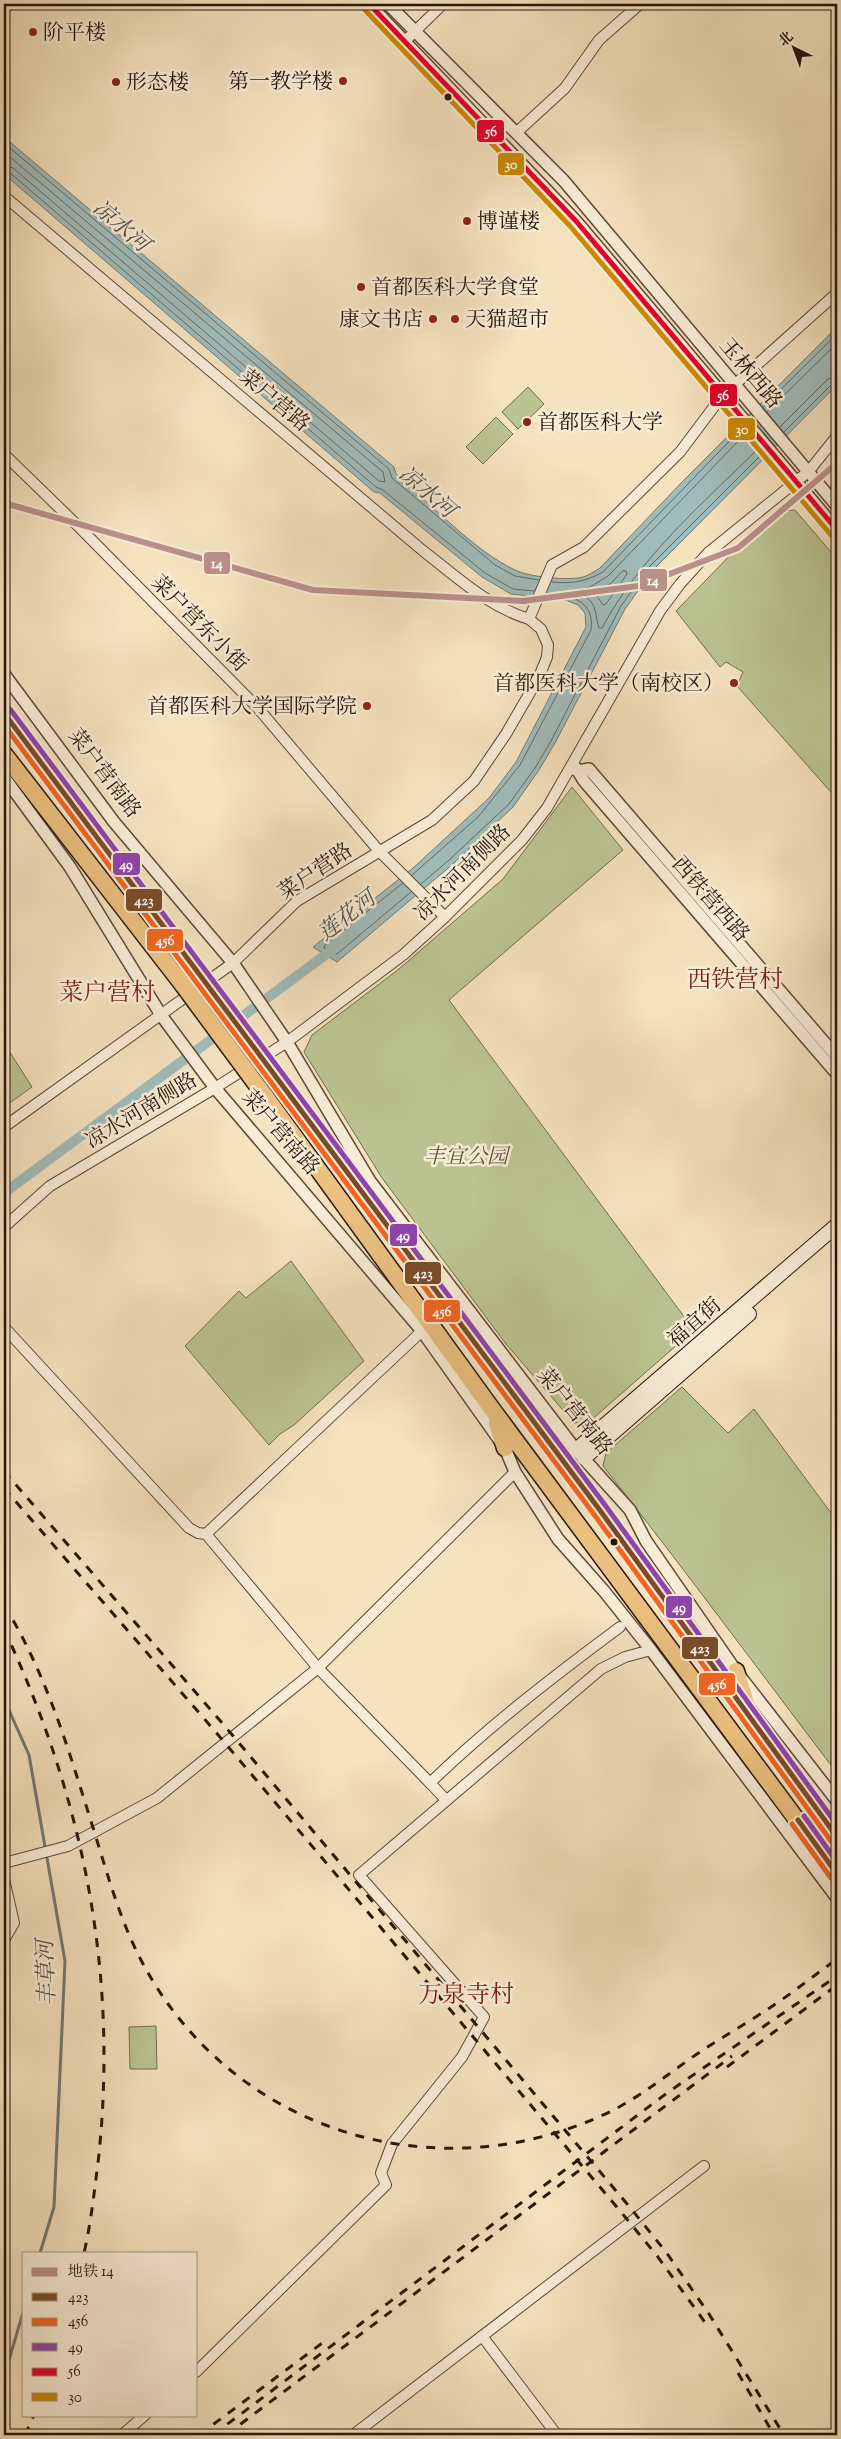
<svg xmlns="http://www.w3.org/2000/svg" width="841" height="2439" font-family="'Sorts Mill Goudy','Noto Serif SC',serif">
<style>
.green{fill:#bbc392;stroke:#716c4e}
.water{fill:#a0bcbb;stroke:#707974}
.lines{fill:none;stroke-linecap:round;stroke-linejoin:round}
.shore{stroke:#646862;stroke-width:1}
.stream{stroke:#707974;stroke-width:3}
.canal{stroke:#a0bcbb;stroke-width:10}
.minor-casing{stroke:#5a4837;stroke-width:12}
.tertiary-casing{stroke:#5a4837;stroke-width:14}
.secondary-casing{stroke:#27150a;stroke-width:16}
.trunk-casing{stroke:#27150a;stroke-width:19}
.minor{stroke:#f8ecd5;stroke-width:10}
.tertiary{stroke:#f8ecd5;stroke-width:11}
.secondary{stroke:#f8ecd5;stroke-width:14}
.trunk{stroke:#eac180;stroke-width:16}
.rail{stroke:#27150a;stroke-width:3;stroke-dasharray:9 9;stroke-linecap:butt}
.trunk-bridge-casing{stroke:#27150a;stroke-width:19;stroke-linecap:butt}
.trunk-bridge{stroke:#eac180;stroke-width:16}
.bus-1-casing{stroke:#f8ecd5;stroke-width:9}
.bus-2-casing{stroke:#f8ecd5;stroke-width:9}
.bus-3-casing{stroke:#f8ecd5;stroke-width:9}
.bus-4-casing{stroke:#f8ecd5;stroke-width:9}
.bus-5-casing{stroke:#f8ecd5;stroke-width:9}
.bus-1{stroke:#7a4b2a;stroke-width:5}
.bus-2{stroke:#f26522;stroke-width:5}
.bus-3{stroke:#8e44ad;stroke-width:5}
.bus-4{stroke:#e4002b;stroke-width:5}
.bus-5{stroke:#cd8902;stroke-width:5}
.metro-1-casing{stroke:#f8ecd5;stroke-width:10}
.metro-1{stroke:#ba918a;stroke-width:6}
.poi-dot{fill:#8f2418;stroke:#f8ecd5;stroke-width:2}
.bus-dot{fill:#27150a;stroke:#f8ecd5;stroke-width:2}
.labels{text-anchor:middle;stroke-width:5;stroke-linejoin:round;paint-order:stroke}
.poi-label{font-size:21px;fill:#27150a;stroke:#f8ecd5;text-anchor:start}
.street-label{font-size:21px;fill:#27150a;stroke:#f8ecd5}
.park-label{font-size:21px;font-style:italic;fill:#5b523a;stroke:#f8ecd5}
.water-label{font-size:22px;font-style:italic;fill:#514f48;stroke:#f8ecd5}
.quarter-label{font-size:24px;fill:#7a1f14;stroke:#f8ecd5}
.line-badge{stroke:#f8ecd5;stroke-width:2}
.badge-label{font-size:14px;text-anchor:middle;font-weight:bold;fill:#fff}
</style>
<rect width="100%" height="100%" fill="#f5e2bf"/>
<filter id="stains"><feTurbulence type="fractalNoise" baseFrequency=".004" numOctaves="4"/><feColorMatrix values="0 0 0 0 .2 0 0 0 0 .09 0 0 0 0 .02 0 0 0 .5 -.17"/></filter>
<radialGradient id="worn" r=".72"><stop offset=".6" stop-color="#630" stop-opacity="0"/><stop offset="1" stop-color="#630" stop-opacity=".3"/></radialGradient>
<g class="green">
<path d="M528,387L544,404L518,429L502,412Z"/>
<path d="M496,417L513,434L483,464L466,447Z"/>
<path d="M795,510L837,559V799L737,686L743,672L726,662L720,667L676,611L738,547L784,511Z"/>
<path d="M572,787L623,850L449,1000L694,1330L589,1422L574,1423L506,1344L382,1178L304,1052L312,1035L399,969L503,879Z"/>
<path d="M4,1043L32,1087L4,1107Z"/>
<path d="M291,1261L364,1361L294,1425L280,1434L269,1445L185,1346L239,1291L246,1298Z"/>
<path d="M682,1387L728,1433L754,1409L837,1521V1773C759,1671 683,1567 603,1466L606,1453Z"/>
<path d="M156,2026L157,2069H130L129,2027Z"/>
</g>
<path class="water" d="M4,137L394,467L396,474C429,503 476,552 515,570C529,577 568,581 583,577C589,575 595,571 600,568L683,481L837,327V385L653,570L625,609L555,743L539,770L513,807L453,864L337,962L313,947L412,869L489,798L516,762L586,627L585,613L578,605L566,600L511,594L482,577L380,493L374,492L4,174Z"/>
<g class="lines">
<g class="shore">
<path d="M4,143L389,469L392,478L495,565L515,576L539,580"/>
<path d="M4,152L383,472L385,482L379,481L13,168L4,165"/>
<path d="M4,171L9,172L376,487L383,490L485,573L513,589L534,591"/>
<path d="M763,407L837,334"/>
<path d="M767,412L837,343"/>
<path d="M780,427L828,379L837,376"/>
<path d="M784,432L832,384L837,382"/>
<path d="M746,433L608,576L590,587L578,590L579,593C598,602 594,611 599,628H602C640,557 702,504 759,448"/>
<path d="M623,571H626L627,574L606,604L603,605L595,593L611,583Z"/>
<path d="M552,582C572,584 585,582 603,572L742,428"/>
<path d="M412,875L478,817L520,765L591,630C595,600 570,595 547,593"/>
<path d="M403,883L325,945L324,948L337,954L411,892"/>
<path d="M421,884L449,860L509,804L535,768L551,741L621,606L650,566L763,453"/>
</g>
<g class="stream">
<path d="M4,1699L29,1755L65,1961L54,2207L40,2253"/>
<path d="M4,2377L24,2309"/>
</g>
<path class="canal" d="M4,1193L336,947"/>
<g class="minor-casing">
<g id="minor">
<path d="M405,41L443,4"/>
<path d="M516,133L565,88L599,40L640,4"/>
<path d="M4,196L422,550C457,577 487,606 529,619L552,565L584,547L680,452L722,396L837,293"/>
<path d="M4,454L78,526L257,707L379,851L445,917"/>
<path d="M4,1127L233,963L297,901L432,820L474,781L506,734L539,677L547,657L548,645L541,629L529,619"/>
<path d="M4,1227L50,1186L215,1088L287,1042L403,955L445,917L522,840L547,808L660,611L680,584L708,553L809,471L837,436"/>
<path d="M4,1327L189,1528L198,1533L206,1534L318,1668L430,1783C489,1726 554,1676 620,1627"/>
<path d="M206,1534L422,1331"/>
<path d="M430,1783L446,1800"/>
<path d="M4,1863L68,1846L157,1798L318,1668L515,1472"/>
<path d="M4,1879L14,1923L4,1940"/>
<path d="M4,1955V2016"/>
<path d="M482,2336L557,2435"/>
<path d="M196,2372L386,2185L381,2173L392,2144L462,2057L484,2017L359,1875L601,1669L625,1657L651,1650"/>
<path d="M122,2435L145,2415"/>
<path d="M353,2435L704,2166"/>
</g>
</g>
<g class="tertiary-casing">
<g id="tertiary">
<path d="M369,4L576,221L837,530"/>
<path d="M388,4L564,181L837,506"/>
<path d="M4,674L114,822L233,963L287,1042L370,1181L576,1450L630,1510L646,1541L736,1671L837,1801"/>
<path d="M575,767L578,771L589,769L837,1057"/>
<path d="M572,768L578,771L584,781L837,1074"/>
<path d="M4,777L70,867L161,1015L215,1088L422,1331L505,1448L515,1472L558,1539L604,1591L651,1650L837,1898"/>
</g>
</g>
<g class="secondary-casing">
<g id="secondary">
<path d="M576,1450L837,1225"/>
<path d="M584,1458L749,1314"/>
</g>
</g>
<g class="trunk-casing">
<g id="trunk">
<path d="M4,713L199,972"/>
<path d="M4,754L183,985"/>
<path d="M281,1083L615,1532L751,1722L837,1837"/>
<path d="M265,1096L492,1409L837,1874"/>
<path d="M497,1423L505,1448"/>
<path d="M736,1671L748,1710"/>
</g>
</g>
<use href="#minor" class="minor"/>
<use href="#tertiary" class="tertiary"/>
<use href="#secondary" class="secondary"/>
<use href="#trunk" class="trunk"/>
<g class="rail">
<path d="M4,1471L223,1724L628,2205L666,2252L709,2314L784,2435"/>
<path d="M4,1488L214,1730L621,2212L658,2257L709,2328"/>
<path d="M4,1605C48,1676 70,1755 95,1834C107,1873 118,1912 135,1948C219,2125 425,2195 601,2116C637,2100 665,2076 697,2054C722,2037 749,2022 774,2005C795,1991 816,1974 837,1959"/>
<path d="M4,1629C84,1800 119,1975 98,2163C94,2193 91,2223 84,2253"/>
<path d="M727,2067L837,1985"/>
<path d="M738,2373L774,2435"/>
<path d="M25,2435L34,2415"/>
<path d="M199,2435L325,2341"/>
<path d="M213,2435L667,2093L837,1976"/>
<path d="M226,2435L732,2056"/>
</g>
<g class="trunk-bridge-casing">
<g id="trunk-bridge">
<path d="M199,972L281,1083"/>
<path d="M183,985L265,1096"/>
</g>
</g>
<use href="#trunk-bridge" class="trunk-bridge"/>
<g class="bus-1-casing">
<g id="bus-1">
<path d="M4,713L599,1509L837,1837"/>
<path d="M798,1820L837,1874"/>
</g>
</g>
<g class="bus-2-casing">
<g id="bus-2">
<path d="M4,725L593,1513L831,1841"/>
<path d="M792,1824L831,1878"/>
</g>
</g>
<g class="bus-3-casing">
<g id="bus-3">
<path d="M10,709L605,1505L837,1825"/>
<path d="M804,1816L837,1862"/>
</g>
</g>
<g class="bus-4-casing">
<path id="bus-4" d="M369,4L576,221L837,530"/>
</g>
<g class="bus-5-casing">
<path id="bus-5" d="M364,9L570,226L831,535"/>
</g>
<use href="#bus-1" class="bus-1"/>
<use href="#bus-2" class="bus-2"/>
<use href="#bus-3" class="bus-3"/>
<use href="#bus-4" class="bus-4"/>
<use href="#bus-5" class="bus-5"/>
<g class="metro-1-casing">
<path id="metro-1" d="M4,503L313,590L523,601L638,586L738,548L837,463"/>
</g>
<use href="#metro-1" class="metro-1"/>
</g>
<g class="poi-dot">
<circle cx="33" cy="32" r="5"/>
<circle cx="343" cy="81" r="5"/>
<circle cx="116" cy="82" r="5"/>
<circle cx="467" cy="221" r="5"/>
<circle cx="361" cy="287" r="5"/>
<circle cx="433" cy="319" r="5"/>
<circle cx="455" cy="319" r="5"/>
<circle cx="527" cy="422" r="5"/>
<circle cx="734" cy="683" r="5"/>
<circle cx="367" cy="706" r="5"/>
</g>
<g class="bus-dot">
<circle cx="448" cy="97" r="4.5"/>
<circle cx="614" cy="1542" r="4.5"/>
</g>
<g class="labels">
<g class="poi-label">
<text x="43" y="39">阶平楼</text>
<text x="333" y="88" text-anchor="end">第一教学楼</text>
<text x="126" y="89">形态楼</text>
<text x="477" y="228">博谨楼</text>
<text x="371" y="294">首都医科大学食堂</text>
<text x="423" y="326" text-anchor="end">康文书店</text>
<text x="465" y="326">天猫超市</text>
<text x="537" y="429">首都医科大学</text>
<text x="724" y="690" text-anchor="end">首都医科大学（南校区）</text>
<text x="357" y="713" text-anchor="end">首都医科大学国际学院</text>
</g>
<g class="street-label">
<text transform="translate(751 373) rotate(50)" y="7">玉林西路</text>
<text transform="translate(275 400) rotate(40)" y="7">菜户营路</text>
<text transform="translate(200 623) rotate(45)" y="7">菜户营东小街</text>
<text transform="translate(105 773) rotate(53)" y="7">菜户营南路</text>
<text transform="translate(315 871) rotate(-34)" y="7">菜户营路</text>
<text transform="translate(462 872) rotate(-45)" y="7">凉水河南侧路</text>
<text transform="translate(711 899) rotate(49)" y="7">西铁营西路</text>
<text transform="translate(141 1110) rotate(-31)" y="7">凉水河南侧路</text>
<text transform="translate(281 1132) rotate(49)" y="7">菜户营南路</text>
<text transform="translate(694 1322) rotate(-41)" y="7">福宜街</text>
<text transform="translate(575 1411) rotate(51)" y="7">菜户营南路</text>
</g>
<g class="park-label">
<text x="466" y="1163">丰宜公园</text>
</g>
<g class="water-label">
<text transform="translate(122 225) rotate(41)" y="8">凉水河</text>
<text transform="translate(428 491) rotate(41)" y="8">凉水河</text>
<text transform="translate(346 915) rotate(-38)" y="8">莲花河</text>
<text transform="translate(45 1973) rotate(-92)" y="8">丰草河</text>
</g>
<g class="quarter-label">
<text x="735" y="987">西铁营村</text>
<text x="107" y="1000">菜户营村</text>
<text x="466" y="2002">万泉寺村</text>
</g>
</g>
<g class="line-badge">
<rect x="476" y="119" width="29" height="24" rx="5" fill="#e4002b"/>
<rect x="497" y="152" width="28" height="24" rx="5" fill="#cd8902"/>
<rect x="709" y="383" width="29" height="24" rx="5" fill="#e4002b"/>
<rect x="727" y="417" width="29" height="24" rx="5" fill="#cd8902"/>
<rect x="203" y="551" width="28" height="24" rx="5" fill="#ba918a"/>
<rect x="639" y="568" width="29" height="24" rx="5" fill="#ba918a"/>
<rect x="112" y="852" width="29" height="24" rx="5" fill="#8e44ad"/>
<rect x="125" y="888" width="38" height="24" rx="5" fill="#7a4b2a"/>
<rect x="146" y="928" width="38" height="24" rx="5" fill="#f26522"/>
<rect x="389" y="1223" width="29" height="24" rx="5" fill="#8e44ad"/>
<rect x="404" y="1261" width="38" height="24" rx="5" fill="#7a4b2a"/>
<rect x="423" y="1299" width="38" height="24" rx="5" fill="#f26522"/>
<rect x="665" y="1595" width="28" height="24" rx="5" fill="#8e44ad"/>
<rect x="681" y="1636" width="38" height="24" rx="5" fill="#7a4b2a"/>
<rect x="698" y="1672" width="38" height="24" rx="5" fill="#f26522"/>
</g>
<g class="badge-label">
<text x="491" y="136">56</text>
<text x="511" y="169">30</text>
<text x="723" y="400">56</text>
<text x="742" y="434">30</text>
<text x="217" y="568">14</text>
<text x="653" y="585">14</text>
<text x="126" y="869">49</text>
<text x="144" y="905">423</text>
<text x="165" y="945">456</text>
<text x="403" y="1240">49</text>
<text x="423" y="1278">423</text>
<text x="442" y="1316">456</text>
<text x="679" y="1612">49</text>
<text x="700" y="1653">423</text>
<text x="717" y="1689">456</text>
</g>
<rect width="841" height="2439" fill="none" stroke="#f5e2bf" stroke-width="20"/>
<rect x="5" y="5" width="831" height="2429" fill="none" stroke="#27150a" stroke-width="2.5"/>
<rect x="10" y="10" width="821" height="2419" fill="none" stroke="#27150a"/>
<rect x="22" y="2252" width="175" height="165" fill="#f8ecd5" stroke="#a49684"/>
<rect x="32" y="2268" width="25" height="8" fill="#ba918a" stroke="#a49684"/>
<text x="68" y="2276" font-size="15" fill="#27150a">地铁 14</text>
<rect x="32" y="2293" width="25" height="8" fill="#7a4b2a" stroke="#a49684"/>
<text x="68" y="2302" font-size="15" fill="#27150a">423</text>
<rect x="32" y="2318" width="25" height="8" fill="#f26522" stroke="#a49684"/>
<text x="68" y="2326" font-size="15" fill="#27150a">456</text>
<rect x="32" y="2343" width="25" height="8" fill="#8e44ad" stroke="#a49684"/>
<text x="68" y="2352" font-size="15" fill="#27150a">49</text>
<rect x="32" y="2368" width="25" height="8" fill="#e4002b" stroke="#a49684"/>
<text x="68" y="2376" font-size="15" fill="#27150a">56</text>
<rect x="32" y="2393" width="25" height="8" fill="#cd8902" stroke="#a49684"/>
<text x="68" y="2402" font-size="15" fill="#27150a">30</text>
<g transform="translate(794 48) rotate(318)" stroke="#f8ecd5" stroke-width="4" paint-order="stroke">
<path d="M0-4L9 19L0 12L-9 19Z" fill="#27150a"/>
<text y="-8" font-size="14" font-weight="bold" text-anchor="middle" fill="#27150a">北</text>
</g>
<rect width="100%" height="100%" filter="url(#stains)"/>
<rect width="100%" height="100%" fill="url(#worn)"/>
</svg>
